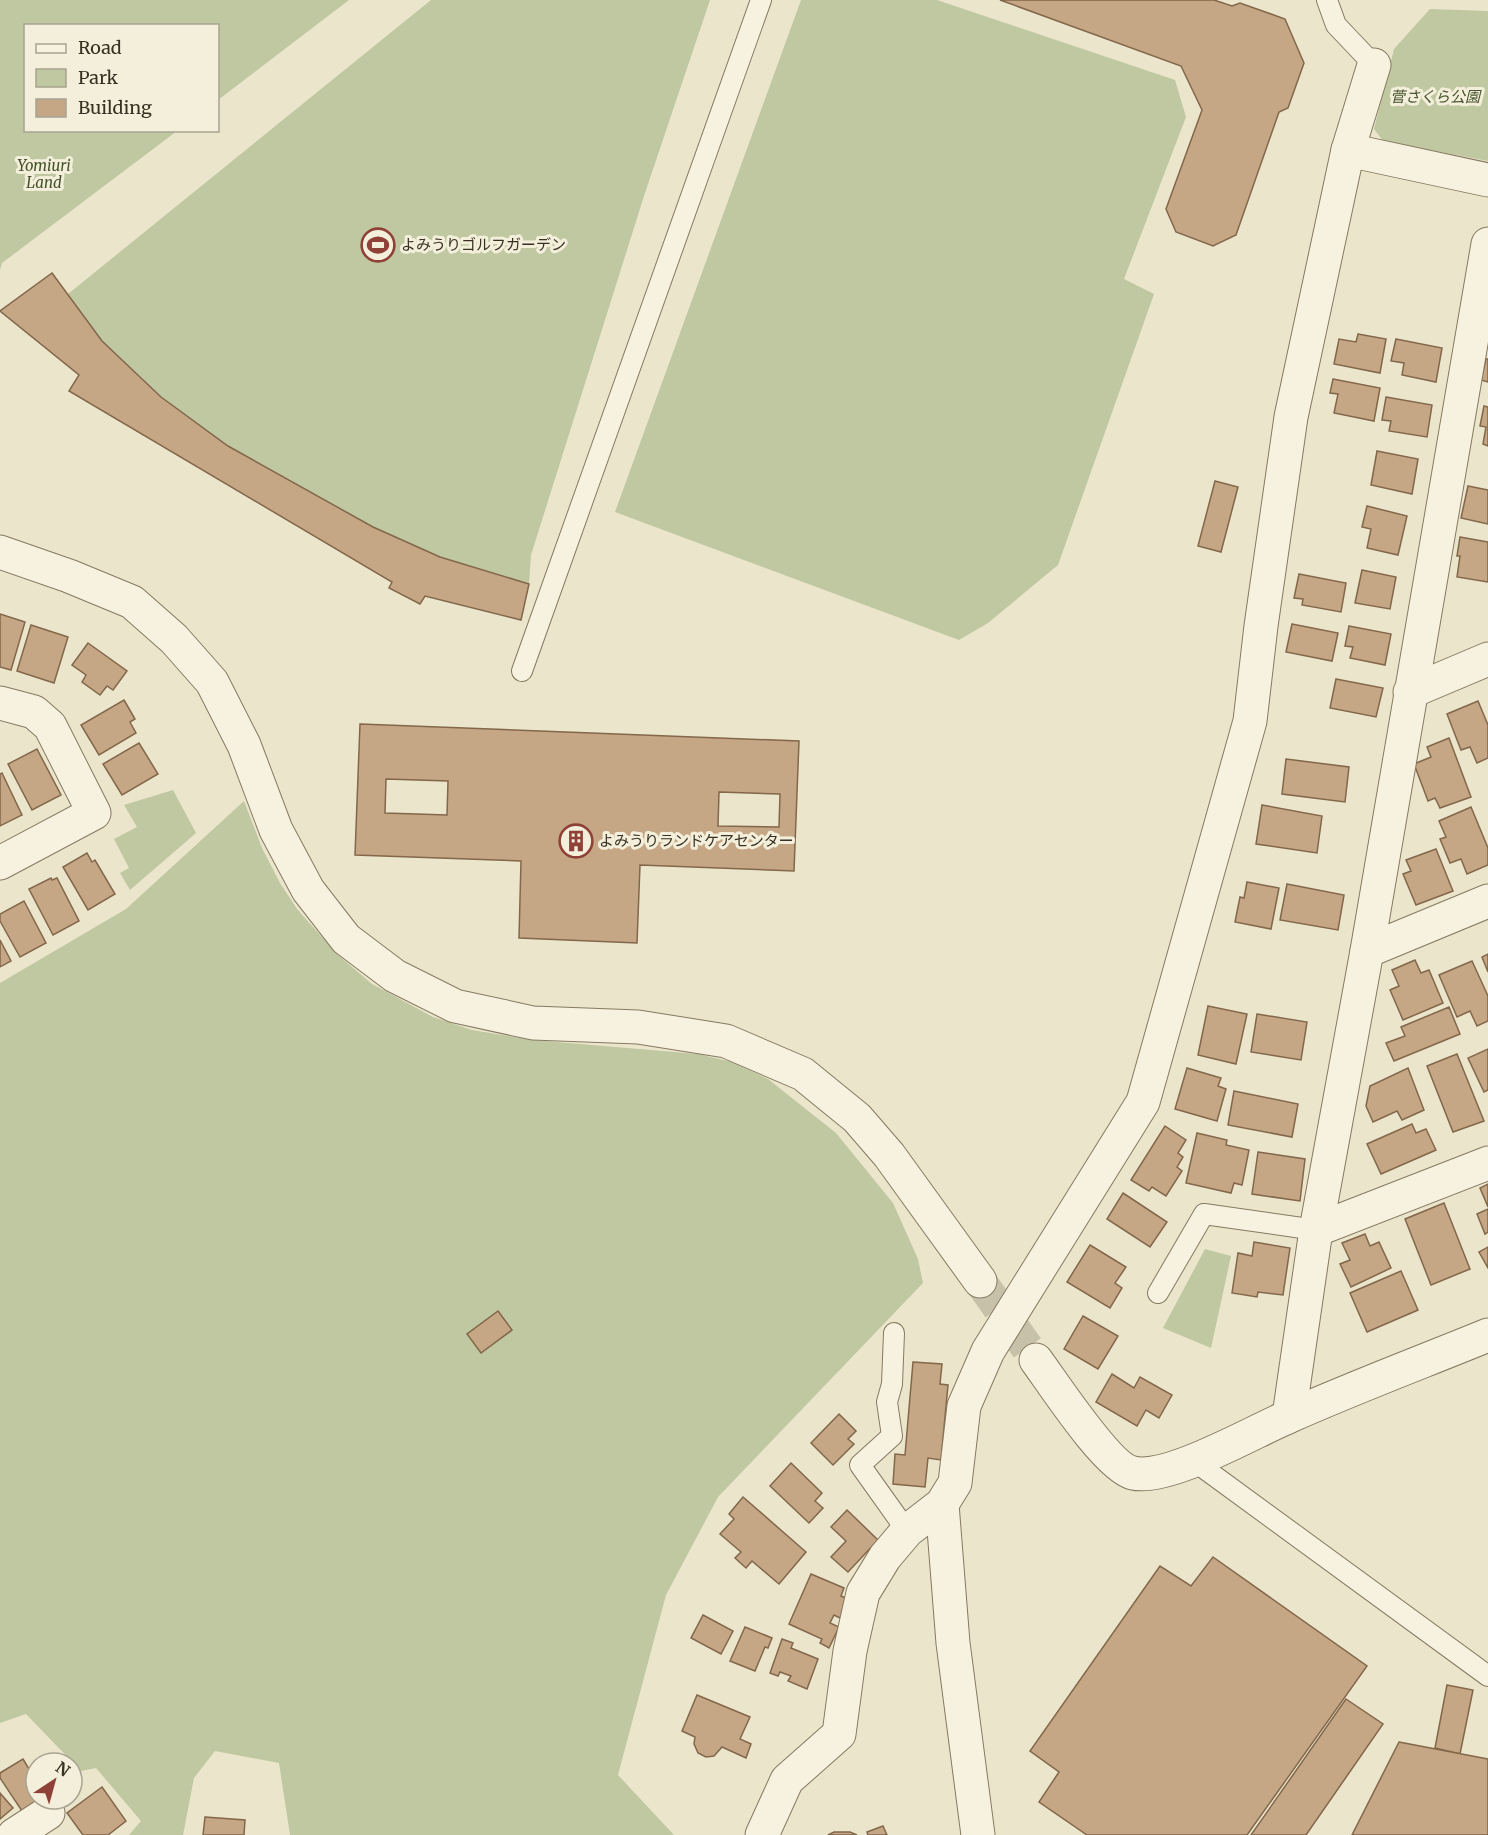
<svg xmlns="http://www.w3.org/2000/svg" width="1488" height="1835" font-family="Merriweather,'Noto Sans JP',serif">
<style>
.green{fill:#bfc8a1}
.building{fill:#c5a786;stroke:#83674a;stroke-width:1.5;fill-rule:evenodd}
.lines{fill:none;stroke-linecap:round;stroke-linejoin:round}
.tertiary-tunnel{stroke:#c7c1aa;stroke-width:33;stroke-dasharray:33 16;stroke-linecap:butt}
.service-casing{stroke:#867961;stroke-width:22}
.minor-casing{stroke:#867961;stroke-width:35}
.tertiary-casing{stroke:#867961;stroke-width:35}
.service{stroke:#f6f2df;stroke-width:20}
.minor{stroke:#f6f2df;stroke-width:33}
.tertiary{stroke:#f6f2df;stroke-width:33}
.labels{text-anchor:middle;stroke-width:6;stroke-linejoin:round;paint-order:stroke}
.park-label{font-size:15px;font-style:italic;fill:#45532c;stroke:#f3efdb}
.poi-label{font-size:15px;fill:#393023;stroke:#f3efdb;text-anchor:start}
</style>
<rect width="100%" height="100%" fill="#ebe5cc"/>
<g class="green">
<path d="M0,0H349L218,100V26H26V130L177,131L2,263L0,270Z"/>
<path d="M431,0H710L644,196L531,555L529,584L440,557L373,527L228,446L161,397L102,341L68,294Z"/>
<path d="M801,0H937L1175,80L1186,117L1124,279L1154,294L1058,565L988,623L959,640L615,512Z"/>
<path d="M1430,9L1488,11V161L1383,141L1374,129L1394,49Z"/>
<path d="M173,790L196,833L130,890L120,873L129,868L114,839L137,827L124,805Z"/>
<path d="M244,801L262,848L280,883L297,909L338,955L372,984L433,1017L472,1030L533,1040L698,1054L732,1062L768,1079L836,1133L893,1203L918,1259L923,1283L718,1497L666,1595L618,1775L674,1835H290L279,1763L215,1751L194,1778L183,1835H129L141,1821L96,1768L81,1771L26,1714L0,1723V983L126,909Z"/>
<path d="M1205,1249L1231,1256L1211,1348L1163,1328Z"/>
</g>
<g class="building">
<path d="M1000,0H1214L1232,6L1240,3L1285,19L1304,63L1288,108L1279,112L1236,235L1213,246L1176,232L1166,209L1202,110L1181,66Z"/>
<path d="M52,273L102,341L161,397L228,446L373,527L440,557L529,584L521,620L425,596L420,604L389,588L392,582L69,391L79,375L0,311Z"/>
<path d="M1358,334L1386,339L1380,373L1334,364L1339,339L1356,342Z"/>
<path d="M1396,339L1442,348L1436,382L1402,375L1404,363L1391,361Z"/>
<path d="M1486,359H1488V382L1481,380Z"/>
<path d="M1333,379L1380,388L1374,421L1334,413L1338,394L1330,393Z"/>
<path d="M1386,397L1432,405L1427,437L1389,431L1391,421L1382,420Z"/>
<path d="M1484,406L1488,407V446L1483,444L1486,427L1480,426Z"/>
<path d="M1377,451L1418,459L1412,494L1371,485Z"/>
<path d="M1215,481L1238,487L1221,552L1198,546Z"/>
<path d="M1468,486L1488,490V524L1461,518Z"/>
<path d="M1367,506L1407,516L1398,555L1367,548L1371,529L1362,527Z"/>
<path d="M1460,537L1488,542V582L1457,577L1460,556H1457Z"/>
<path d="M1362,570L1396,577L1390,609L1355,603Z"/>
<path d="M1299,574L1346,583L1341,612L1302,605L1303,599L1294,598Z"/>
<path d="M0,614L25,622L11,670L0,667Z"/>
<path d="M1292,624L1338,633L1332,661L1286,652Z"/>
<path d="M31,625L68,637L54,683L17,671Z"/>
<path d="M1349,626L1391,634L1385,665L1350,658L1353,647L1345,646Z"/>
<path d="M88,643L127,671L113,690L107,686L100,695L82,682L86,675L72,665Z"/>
<path d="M1336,679L1383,688L1376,717L1330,708Z"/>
<path d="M124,700L135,719L130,722L136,733L99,755L81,725Z"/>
<path d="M1478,701L1488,725V758L1477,763L1470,747L1461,750L1447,714Z"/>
<path d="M360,724L799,741L794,871L640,865L637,943L519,938L521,861L355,855ZM386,779L448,781L447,815L385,813ZM719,792L780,794L779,827L718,826Z"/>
<path d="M1449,738L1471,797L1440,808L1435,798L1428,801L1414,764L1431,757L1427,747Z"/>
<path d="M139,743L158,774L122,795L103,764Z"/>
<path d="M37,749L61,795L32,810L8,764Z"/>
<path d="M1286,759L1349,767L1345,802L1282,794Z"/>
<path d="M2,773L22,815L0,826V774Z"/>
<path d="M1262,805L1322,816L1317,853L1256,844Z"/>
<path d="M1471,807L1488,848V865L1467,874L1461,859L1450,863L1440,839L1446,837L1439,821Z"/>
<path d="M1436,849L1453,891L1416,905L1403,874L1411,871L1406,860Z"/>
<path d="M87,853L92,862L95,860L115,894L88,910L63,867Z"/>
<path d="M51,878L52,880L57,878L79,921L53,935L29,889Z"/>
<path d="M1247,882L1279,888L1271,929L1235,922L1240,897L1244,898Z"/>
<path d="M1287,884L1344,895L1338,930L1280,920Z"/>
<path d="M24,901L46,943L20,957L0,921V914Z"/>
<path d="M0,940L11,961L0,967Z"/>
<path d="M1488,954V972L1482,957Z"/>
<path d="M1415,960L1421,973L1429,970L1443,1003L1403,1020L1390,990L1399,986L1392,970Z"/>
<path d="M1472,961L1488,996V1021L1477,1026L1470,1011L1457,1017L1439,975Z"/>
<path d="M1208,1006L1247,1014L1236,1064L1198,1055Z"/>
<path d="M1449,1007L1460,1034L1394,1061L1386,1043L1405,1036L1401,1027Z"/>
<path d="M1257,1014L1307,1022L1301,1060L1251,1052Z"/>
<path d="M1488,1049V1090L1484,1092L1468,1058Z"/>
<path d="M1457,1054L1484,1121L1453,1132L1427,1066Z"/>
<path d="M1187,1068L1221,1078L1218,1086L1226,1089L1217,1121L1175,1109Z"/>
<path d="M1408,1068L1424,1110L1402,1120L1397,1111L1373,1122L1366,1106L1370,1086Z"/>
<path d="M1234,1091L1298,1104L1292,1137L1228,1125Z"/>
<path d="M1412,1124L1416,1133L1426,1129L1436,1150L1381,1174L1367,1144Z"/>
<path d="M1165,1126L1186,1140L1178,1153L1183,1157L1177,1167L1182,1171L1166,1196L1152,1187L1149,1191L1131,1180Z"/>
<path d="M1197,1133L1227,1140L1226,1145L1249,1150L1242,1185L1234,1183L1231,1193L1186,1183Z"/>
<path d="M1258,1152L1305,1159L1300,1201L1252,1194Z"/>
<path d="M1488,1184V1207L1480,1188Z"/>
<path d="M1123,1193L1167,1222L1150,1247L1107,1219Z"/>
<path d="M1444,1203L1470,1269L1431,1285L1405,1219Z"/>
<path d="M1488,1209V1232L1485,1234L1477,1214Z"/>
<path d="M1365,1234L1370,1246L1379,1242L1391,1268L1351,1287L1340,1264L1350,1260L1342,1243Z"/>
<path d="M1254,1242L1290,1248L1283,1295L1258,1292L1257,1297L1232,1293L1238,1253L1252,1256Z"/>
<path d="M1090,1245L1126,1267L1115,1283L1122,1288L1110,1308L1067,1282Z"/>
<path d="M1488,1247V1268L1479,1252Z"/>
<path d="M1401,1271L1418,1310L1367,1332L1350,1293Z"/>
<path d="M498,1311L512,1330L481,1353L467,1334Z"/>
<path d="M1083,1316L1118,1336L1098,1369L1064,1349Z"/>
<path d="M913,1362L942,1364L940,1384L948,1385L941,1460L928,1458L925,1487L893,1484L895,1454L905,1455Z"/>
<path d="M1112,1374L1134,1388L1140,1377L1172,1395L1159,1418L1146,1410L1137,1426L1096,1402Z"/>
<path d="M839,1414L856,1431L848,1439L854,1444L833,1465L811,1443Z"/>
<path d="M791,1463L822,1493L815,1501L823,1508L809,1523L770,1486Z"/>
<path d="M743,1497L806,1552L779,1584L752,1561L746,1568L735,1558L741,1552L720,1534L734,1519L729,1514Z"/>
<path d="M847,1510L878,1540L848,1572L831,1557L846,1541L831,1527Z"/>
<path d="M1213,1557L1367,1666L1247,1835H1087L1039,1802L1059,1772L1030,1751L1160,1566L1191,1586Z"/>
<path d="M811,1574L844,1588L841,1596L850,1600L842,1619L834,1615L830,1623L839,1627L829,1648L820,1643L822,1639L789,1624Z"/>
<path d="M703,1615L733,1631L721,1654L691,1638Z"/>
<path d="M745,1627L772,1638L768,1648L765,1647L755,1671L730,1661Z"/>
<path d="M782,1639L793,1643L791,1648L818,1659L807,1689L788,1681L791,1676L780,1672L778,1676L770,1673Z"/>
<path d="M1447,1685L1473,1690L1460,1754L1435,1748Z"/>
<path d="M697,1695L750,1717L740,1739L751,1744L746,1758L722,1747L714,1756L706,1757L698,1753L694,1744L695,1737L682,1731Z"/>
<path d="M1346,1699L1383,1724L1306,1835H1251Z"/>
<path d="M1399,1742L1488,1759V1835H1352Z"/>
<path d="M50,1756L54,1763H39Z"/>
<path d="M23,1759L29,1769L36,1765V1799H47L24,1814L0,1778V1773Z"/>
<path d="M102,1787L126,1821L108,1835H83L67,1813Z"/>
<path d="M0,1793L13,1808L0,1819Z"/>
<path d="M205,1817L245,1820L244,1835H203Z"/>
<path d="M883,1826L887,1835H868L867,1832Z"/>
<path d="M834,1832H850L857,1835H828Z"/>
</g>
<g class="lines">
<path class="tertiary-tunnel" d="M980,1281L1036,1360"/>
<g class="service-casing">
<g id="service">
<path d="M1327,0L1336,25L1374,65"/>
<path d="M522,671L761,0"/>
<path d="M1158,1293L1204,1214L1316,1230"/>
<path d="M894,1333L892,1384L887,1402L892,1436L860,1465L907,1531"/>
<path d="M1194,1461L1488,1676"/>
</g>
</g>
<g class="minor-casing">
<g id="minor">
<path d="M1348,150L1488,180"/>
<path d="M1410,692L1488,659"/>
<path d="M0,703L34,712L50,726L94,813L0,863"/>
<path d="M1367,951L1488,901"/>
<path d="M1316,1230L1488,1163"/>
<path d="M1289,1416L1316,1230L1367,951L1488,244"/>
<path d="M942,1504L953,1643L978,1835"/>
<path d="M14,1835L48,1813"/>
<path d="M762,1835L787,1780L839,1734L850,1651L863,1593L885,1557L907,1531L942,1504L955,1483L964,1406L988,1351L1143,1102L1250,721L1261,626L1291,417L1348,150L1374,65"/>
</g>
</g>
<g class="tertiary-casing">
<g id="tertiary">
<path d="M0,552L69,576L132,602L174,639L212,682L244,745L276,830L308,890L346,939L395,976L455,1006L533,1023L638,1027L726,1041L803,1074L857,1118L889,1155L980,1281"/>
<path d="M1036,1360C1053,1383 1108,1468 1133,1473C1169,1481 1254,1431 1290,1416C1355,1387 1422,1362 1488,1335"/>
</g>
</g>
<use href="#service" class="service"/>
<use href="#minor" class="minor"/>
<use href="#tertiary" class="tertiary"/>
</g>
<defs>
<g id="stadium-ring" transform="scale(1.725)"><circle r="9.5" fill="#f3efdb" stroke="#8f4138" stroke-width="1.5"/><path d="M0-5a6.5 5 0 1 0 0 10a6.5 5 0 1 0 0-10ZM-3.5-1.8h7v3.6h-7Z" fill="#8f4138"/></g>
<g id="building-ring" transform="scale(1.725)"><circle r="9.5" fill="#f3efdb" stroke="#8f4138" stroke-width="1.5"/><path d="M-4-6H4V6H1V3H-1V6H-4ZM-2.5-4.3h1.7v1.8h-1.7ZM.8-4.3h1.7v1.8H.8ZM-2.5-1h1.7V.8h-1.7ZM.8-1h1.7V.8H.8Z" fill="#8f4138"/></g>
</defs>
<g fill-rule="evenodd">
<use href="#stadium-ring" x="378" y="245"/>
<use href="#building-ring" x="576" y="841"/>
</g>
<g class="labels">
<g class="park-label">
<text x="1435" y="102">菅さくら公園</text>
<text x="44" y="171">Yomiuri<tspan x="44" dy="17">Land</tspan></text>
</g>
<g class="poi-label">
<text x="401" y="250">よみうりゴルフガーデン</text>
<text x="599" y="846">よみうりランドケアセンター</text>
</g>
</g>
<rect x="24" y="24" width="195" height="108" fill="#f3efdb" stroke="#a9a391" stroke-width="1.5"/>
<rect x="36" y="44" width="30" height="9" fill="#f6f2df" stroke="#a9a391" stroke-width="1.5"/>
<text x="78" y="54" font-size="18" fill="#393023">Road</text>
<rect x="36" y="69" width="30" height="18" fill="#bfc8a1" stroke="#a9a391" stroke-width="1.5"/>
<text x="78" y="84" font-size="18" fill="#393023">Park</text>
<rect x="36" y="99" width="30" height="18" fill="#c5a786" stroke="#a9a391" stroke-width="1.5"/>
<text x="78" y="114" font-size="18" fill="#393023">Building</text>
<g transform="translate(54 1781) rotate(36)"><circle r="28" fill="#f3efdb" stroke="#a9a391" stroke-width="1.5"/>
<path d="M0-4.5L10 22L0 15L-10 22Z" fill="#8f4138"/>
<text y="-9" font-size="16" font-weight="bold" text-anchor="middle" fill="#393023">N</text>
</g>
</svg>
